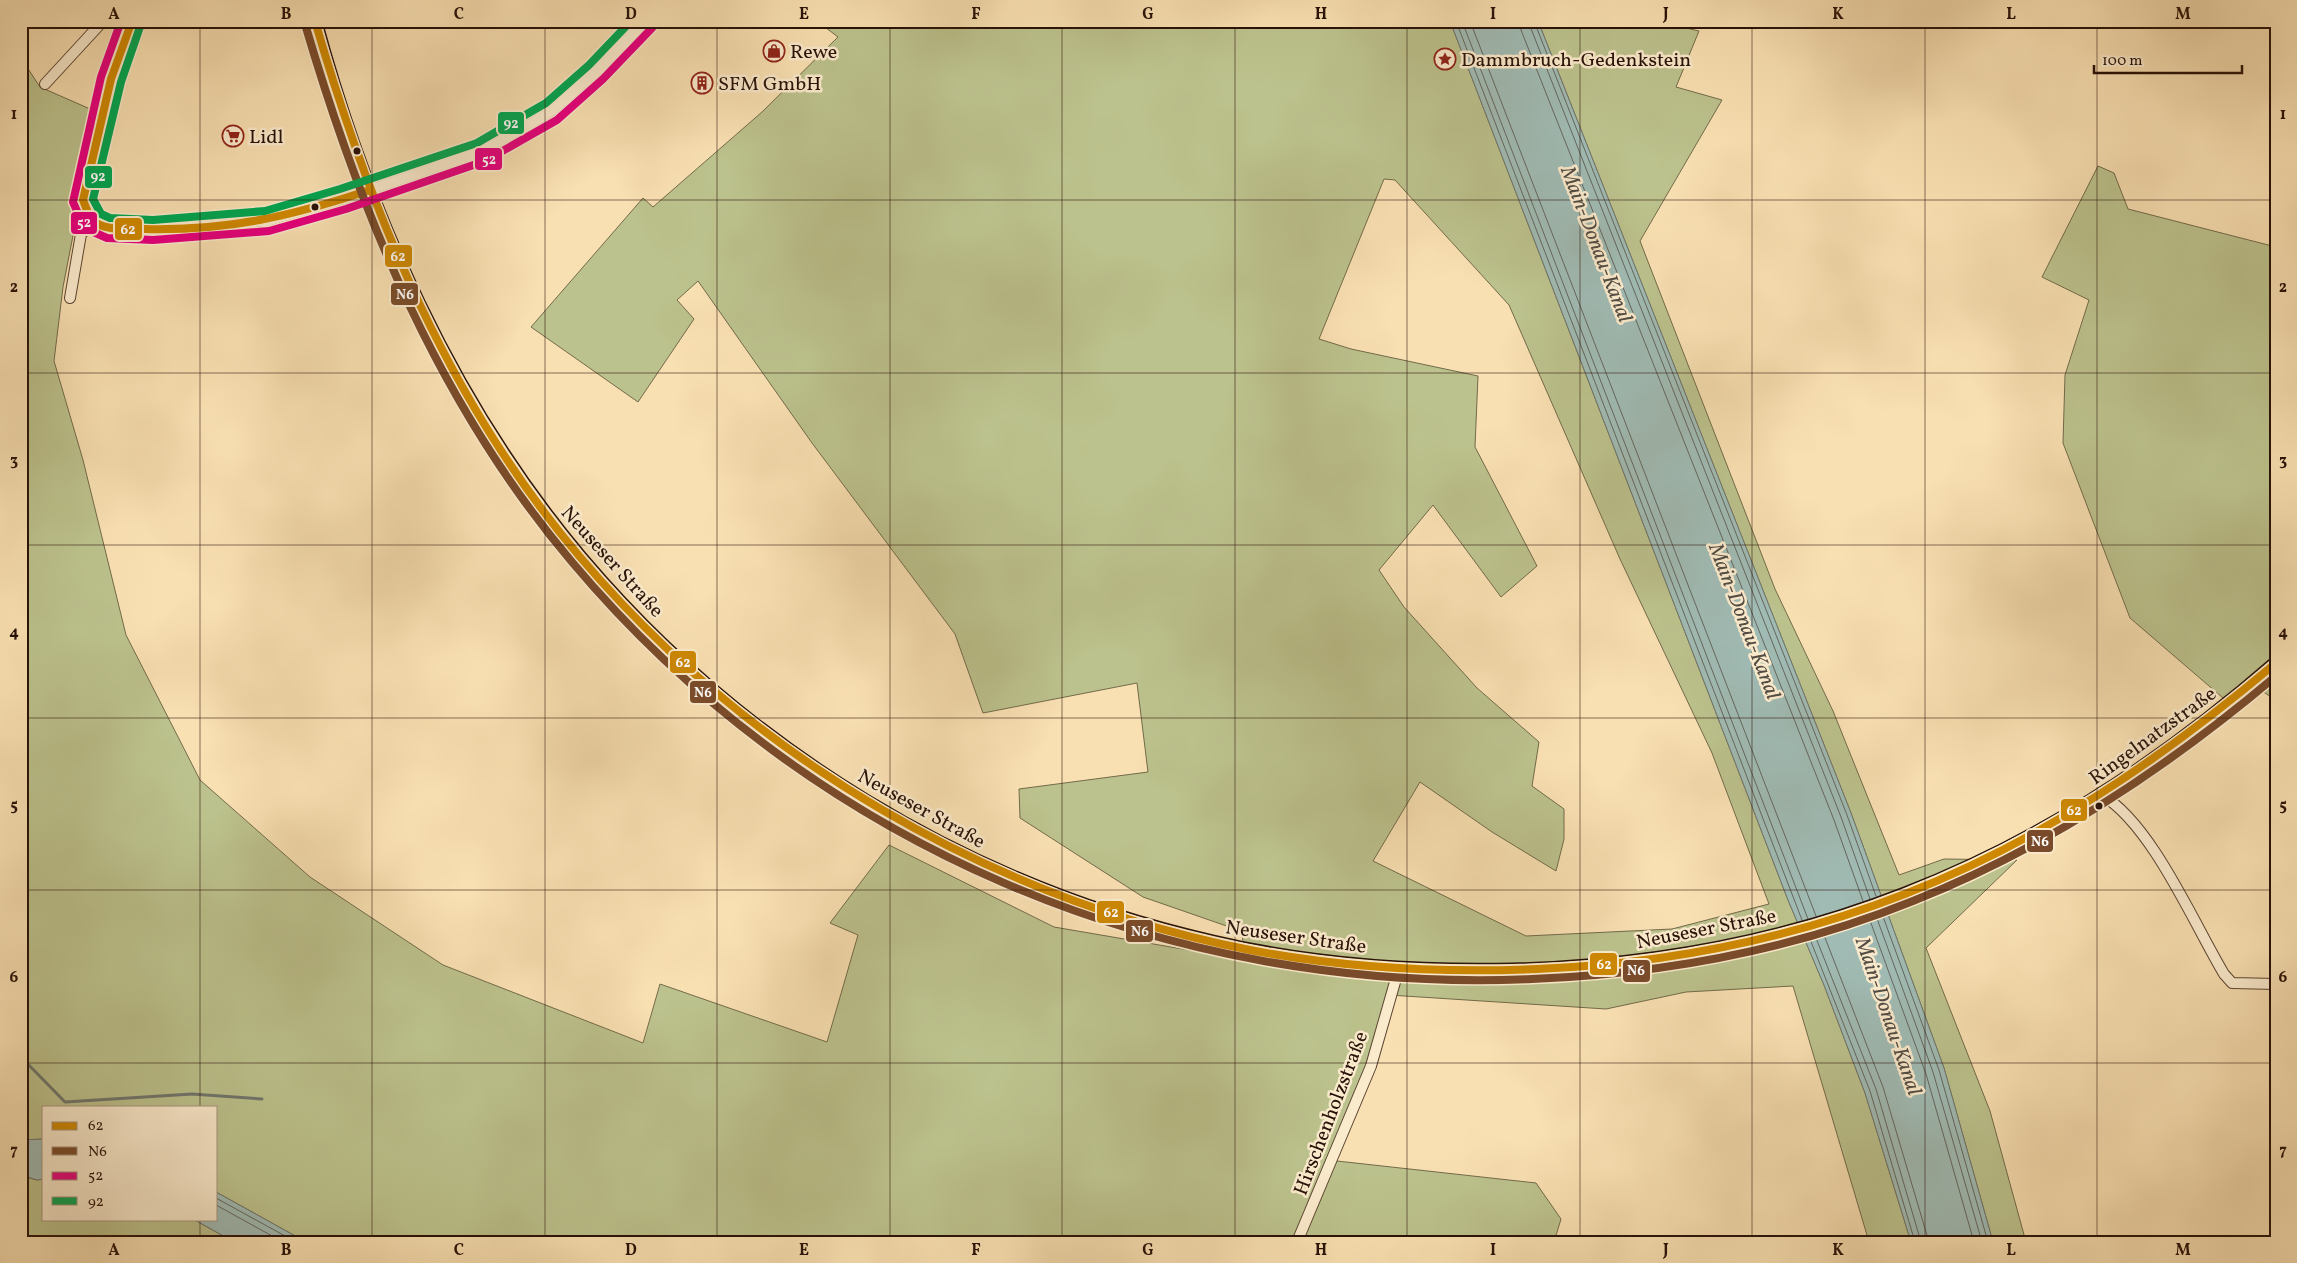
<svg xmlns="http://www.w3.org/2000/svg" width="2297" height="1263" font-family="Vollkorn,serif">
<style>
.green{fill:#bcc28d;stroke:#726a4a;fill-rule:evenodd}
.water{fill:#a0bbb4;stroke:#70776f}
.lines{fill:none;stroke-linecap:round;stroke-linejoin:round}
.shore{stroke:#64665e;stroke-width:1}
.stream{stroke:#70776f;stroke-width:3}
.minor-casing{stroke:#5c4532;stroke-width:12}
.major-casing{stroke:#281108;stroke-width:15}
.minor{stroke:#fbebcd;stroke-width:10}
.major{stroke:#f9e0b2;stroke-width:12}
.bus-1-casing{stroke:#fbebcd;stroke-width:11}
.bus-2-casing{stroke:#fbebcd;stroke-width:11}
.bus-3-casing{stroke:#fbebcd;stroke-width:11}
.bus-4-casing{stroke:#fbebcd;stroke-width:11}
.bus-1{stroke:#ce8802;stroke-width:8}
.bus-2{stroke:#7a4b2a;stroke-width:8}
.bus-3{stroke:#e5007d;stroke-width:8}
.bus-4{stroke:#00a651;stroke-width:8}
.grid{fill:none;stroke:#281108;stroke-width:1;stroke-opacity:0.55}
.bus-dot{fill:#281108;stroke:#fbebcd;stroke-width:2}
.labels{text-anchor:middle;stroke-width:5;stroke-linejoin:round;paint-order:stroke}
.poi-label{font-size:20px;fill:#281108;stroke:#fbebcd;text-anchor:start}
.street-label{font-size:20px;fill:#281108;stroke:#fbebcd}
.water-label{font-size:21px;font-style:italic;fill:#524c44;stroke:#fbebcd}
.line-badge{stroke:#fbebcd;stroke-width:2}
.badge-label{font-size:14px;text-anchor:middle;font-weight:bold;fill:#fff}
.neatline{fill:none;stroke:#281108;stroke-width:2}
.grid-label{font-size:16px;text-anchor:middle;font-weight:bold;fill:#281108}
</style>
<rect width="100%" height="100%" fill="#f9e0b2"/>
<filter id="stains"><feTurbulence type="fractalNoise" baseFrequency=".004" numOctaves="4"/><feColorMatrix values="0 0 0 0 .2 0 0 0 0 .09 0 0 0 0 .02 0 0 0 .5 -.17"/></filter>
<radialGradient id="worn" r=".72"><stop offset=".6" stop-color="#630" stop-opacity="0"/><stop offset="1" stop-color="#630" stop-opacity=".3"/></radialGradient>
<g class="green">
<path d="M817,21H1450L1788,900L1824,985L1865,1093L1911,1242H1869L1793,986L1686,992L1606,1009L1389,995L1368,1064L1328,1160L1536,1183L1561,1219L1554,1242H306L216,1192V1107H44V1139L21,1140V58L40,87L97,112L63,287L54,361L83,460L126,635L200,780L310,877L443,965L643,1043L660,984L827,1042L858,935L830,923L889,845L1054,927L1247,960L1241,931L1143,897L1020,818L1019,789L1148,772L1137,683L983,713L955,634L812,443L698,281L677,300L694,319L638,402L531,327L643,198L653,207L762,112L838,37ZM1384,179L1395,180L1509,305L1620,559L1712,753L1769,904L1672,929L1526,936L1373,861L1420,782L1492,832L1556,871L1564,839V809L1532,786L1539,742L1477,688L1404,607L1379,570L1433,505L1501,597L1537,566L1475,447L1478,376L1351,349L1319,339Z"/>
<path d="M1538,21H1656L1699,31L1676,87L1722,100L1640,241L1775,589L1833,711L1899,875L1944,859L2017,860L1926,948L1990,1111L2026,1242H1993L1944,1068L1851,813Z"/>
<path d="M2098,166L2114,173L2128,209L2276,247V700L2254,686L2230,704L2130,618L2063,443L2065,375L2089,300L2042,277Z"/>
<path d="M21,1176L37,1180L44,1179V1219H193L234,1242H21Z"/>
</g>
<g class="water">
<path d="M1450,21H1538L1851,813L1944,1068L1993,1242H1911L1865,1093L1824,985L1788,900Z"/>
<path d="M44,1139V1179L37,1180L21,1175V1140Z"/>
<path d="M216,1192L306,1242H234L193,1219H216Z"/>
</g>
<g class="lines">
<g class="shore">
<path d="M1456,21L1802,920"/>
<path d="M1462,21L1808,919"/>
<path d="M1470,21L1816,916"/>
<path d="M1520,21L1521,30L1834,820L1863,901"/>
<path d="M1528,21L1841,817L1870,899"/>
<path d="M1534,21L1847,815L1876,896"/>
<path d="M1881,911L1939,1070L1988,1242"/>
<path d="M1875,913L1933,1072L1982,1242"/>
<path d="M1868,915L1926,1074L1974,1242"/>
<path d="M1822,930L1883,1087L1929,1242"/>
<path d="M1814,933L1876,1089L1921,1242"/>
<path d="M1808,934L1870,1091L1915,1242"/>
<path d="M216,1198L296,1242"/>
<path d="M216,1205L283,1242"/>
</g>
<path class="stream" d="M21,1057L65,1102L192,1094L262,1099"/>
<g class="minor-casing">
<g id="minor">
<path d="M132,21L111,79L83,200L88,213L95,222L108,228L153,230L267,221L343,199L481,152L518,131L552,111L596,72L645,21"/>
<path d="M45,84L103,21"/>
<path d="M70,298L81,234L95,222"/>
<path d="M2102,795C2152,825 2193,922 2224,974L2232,983L2276,984"/>
<path d="M1297,1242L1371,1066L1399,968"/>
</g>
</g>
<g class="major-casing">
<path id="major" d="M315,21C367,213 451,404 580,557C742,749 968,887 1213,942C1310,965 1412,972 1512,970C1645,967 1780,943 1905,894C2042,841 2165,760 2276,663"/>
</g>
<use href="#minor" class="minor"/>
<use href="#major" class="major"/>
<g class="bus-1-casing">
<g id="bus-1">
<path d="M132,21L111,79L83,200C86,207 89,219 96,223C109,231 130,229 145,229C228,231 292,216 370,190"/>
<path d="M315,21C371,214 449,403 580,557C751,758 991,899 1250,950C1344,968 1441,973 1537,969C1663,964 1787,940 1905,894C2042,841 2163,758 2276,663"/>
</g>
</g>
<g class="bus-2-casing">
<path id="bus-2" d="M305,24C362,218 440,406 572,562C810,845 1164,995 1532,979C1662,974 1792,950 1913,901C2047,848 2166,769 2276,676"/>
</g>
<g class="bus-3-casing">
<path id="bus-3" d="M121,21L101,77L73,202L80,218L91,231L107,238L153,240L269,231L346,209L485,161L557,120L603,79L652,28"/>
</g>
<g class="bus-4-casing">
<path id="bus-4" d="M141,24L121,82L93,199L101,214L110,218L153,220L265,211L340,189L477,143L513,122L546,103L589,65L631,21"/>
</g>
<use href="#bus-1" class="bus-1"/>
<use href="#bus-2" class="bus-2"/>
<use href="#bus-3" class="bus-3"/>
<use href="#bus-4" class="bus-4"/>
</g>
<path class="grid" d="M200,21V1107M372,21V1242M545,21V1242M717,21V1242M890,21V1242M1062,21V1242M1235,21V1242M1407,21V1242M1580,21V1242M1752,21V1242M1925,21V1242M2097,21V1242M21,200H2276M21,373H2276M21,545H2276M21,718H2276M21,890H2276M21,1063H2276M200,1219V1242"/>
<defs>
<g id="shop-ring" transform="scale(1.125)"><circle r="9.5" fill="#fbebcd" stroke="#8f2418" stroke-width="1.5"/><path d="M-5-2.5h2.3a2.7 3.5 0 0 1 5.4 0H5L5.5 6h-11ZM-1.5-2.5h3a1.5 2.3 0 0 0-3 0Z" fill="#8f2418"/></g>
<g id="sight-ring" transform="scale(1.125)"><circle r="9.5" fill="#fbebcd" stroke="#8f2418" stroke-width="1.5"/><path d="M0-6L1.8-2.2L6-1.7L2.9 1.2L3.7 5.4L0 3.3L-3.7 5.4L-2.9 1.2L-6-1.7L-1.8-2.2Z" fill="#8f2418"/></g>
<g id="building-ring" transform="scale(1.125)"><circle r="9.5" fill="#fbebcd" stroke="#8f2418" stroke-width="1.5"/><path d="M-4-6H4V6H1V3H-1V6H-4ZM-2.5-4.3h1.7v1.8h-1.7ZM.8-4.3h1.7v1.8H.8ZM-2.5-1h1.7V.8h-1.7ZM.8-1h1.7V.8H.8Z" fill="#8f2418"/></g>
<g id="supermarket-ring" transform="scale(1.125)"><circle r="9.5" fill="#fbebcd" stroke="#8f2418" stroke-width="1.5"/><path d="M-6-5.5h2.5l.6 2H6L4.5 2H-2.5L-4.4-4H-6ZM-1.5 3.2a1.3 1.3 0 1 0 .1 0ZM3 3.2a1.3 1.3 0 1 0 .1 0Z" fill="#8f2418"/></g>
</defs>
<g fill-rule="evenodd">
<use href="#shop-ring" x="774" y="51"/>
<use href="#sight-ring" x="1445" y="59"/>
<use href="#building-ring" x="702" y="83"/>
<use href="#supermarket-ring" x="233" y="136"/>
</g>
<g class="bus-dot">
<circle cx="357" cy="151" r="4.5"/>
<circle cx="315" cy="207" r="4.5"/>
<circle cx="2099" cy="806" r="4.5"/>
</g>
<g class="labels">
<g class="poi-label">
<text x="790" y="58">Rewe</text>
<text x="1461" y="66">Dammbruch-Gedenkstein</text>
<text x="718" y="90">SFM GmbH</text>
<text x="249" y="143">Lidl</text>
</g>
<g class="street-label">
<text transform="translate(613 561) rotate(48)" y="7">Neuseser Straße</text>
<text transform="translate(2152 735) rotate(-36)" y="7">Ringelnatzstraße</text>
<text transform="translate(922 808) rotate(29)" y="7">Neuseser Straße</text>
<text transform="translate(1706 928) rotate(-11)" y="7">Neuseser Straße</text>
<text transform="translate(1296 936) rotate(8)" y="7">Neuseser Straße</text>
<text transform="translate(1330 1113) rotate(-69)" y="7">Hirschenholzstraße</text>
</g>
<g class="water-label">
<text transform="translate(1597 244) rotate(69)" y="7">Main-Donau-Kanal</text>
<text transform="translate(1745 621) rotate(69)" y="7">Main-Donau-Kanal</text>
<text transform="translate(1889 1016) rotate(71)" y="7">Main-Donau-Kanal</text>
</g>
</g>
<g class="line-badge">
<rect x="497" y="111" width="28" height="24" rx="5" fill="#00a651"/>
<rect x="474" y="147" width="29" height="24" rx="5" fill="#e5007d"/>
<rect x="84" y="165" width="29" height="24" rx="5" fill="#00a651"/>
<rect x="70" y="211" width="28" height="24" rx="5" fill="#e5007d"/>
<rect x="114" y="217" width="29" height="24" rx="5" fill="#ce8802"/>
<rect x="384" y="244" width="29" height="24" rx="5" fill="#ce8802"/>
<rect x="390" y="282" width="29" height="24" rx="5" fill="#7a4b2a"/>
<rect x="669" y="650" width="28" height="24" rx="5" fill="#ce8802"/>
<rect x="689" y="680" width="28" height="24" rx="5" fill="#7a4b2a"/>
<rect x="2060" y="798" width="28" height="24" rx="5" fill="#ce8802"/>
<rect x="2026" y="829" width="28" height="24" rx="5" fill="#7a4b2a"/>
<rect x="1096" y="900" width="29" height="24" rx="5" fill="#ce8802"/>
<rect x="1125" y="919" width="29" height="24" rx="5" fill="#7a4b2a"/>
<rect x="1589" y="952" width="29" height="24" rx="5" fill="#ce8802"/>
<rect x="1622" y="959" width="29" height="24" rx="5" fill="#7a4b2a"/>
</g>
<g class="badge-label">
<text x="511" y="128">92</text>
<text x="489" y="164">52</text>
<text x="98" y="181">92</text>
<text x="84" y="227">52</text>
<text x="128" y="234">62</text>
<text x="398" y="261">62</text>
<text x="405" y="299">N6</text>
<text x="683" y="667">62</text>
<text x="703" y="697">N6</text>
<text x="2074" y="815">62</text>
<text x="2040" y="846">N6</text>
<text x="1111" y="917">62</text>
<text x="1140" y="936">N6</text>
<text x="1604" y="969">62</text>
<text x="1636" y="975">N6</text>
</g>
<rect width="2297" height="1263" fill="none" stroke="#f9e0b2" stroke-width="55"/>
<rect x="42" y="1106" width="175" height="115" fill="#fbebcd" stroke="#a7947e"/>
<rect x="52" y="1122" width="25" height="8" fill="#ce8802" stroke="#a7947e"/>
<text x="88" y="1130" font-size="15" fill="#281108">62</text>
<rect x="52" y="1147" width="25" height="8" fill="#7a4b2a" stroke="#a7947e"/>
<text x="88" y="1156" font-size="15" fill="#281108">N6</text>
<rect x="52" y="1172" width="25" height="8" fill="#e5007d" stroke="#a7947e"/>
<text x="88" y="1180" font-size="15" fill="#281108">52</text>
<rect x="52" y="1197" width="25" height="8" fill="#00a651" stroke="#a7947e"/>
<text x="88" y="1206" font-size="15" fill="#281108">92</text>
<path d="M2094 65v8h148v-8" fill="none" stroke="#281108" stroke-width="2.5"/>
<text x="2102" y="65" font-size="15" fill="#281108" stroke="#fbebcd" stroke-width="4" paint-order="stroke">100 m</text>
<rect x="28" y="28" width="2242" height="1208" class="neatline"/>
<g class="grid-label">
<text x="114" y="19">A</text>
<text x="286" y="19">B</text>
<text x="459" y="19">C</text>
<text x="631" y="19">D</text>
<text x="804" y="19">E</text>
<text x="976" y="19">F</text>
<text x="1148" y="19">G</text>
<text x="1321" y="19">H</text>
<text x="1493" y="19">I</text>
<text x="1666" y="19">J</text>
<text x="1838" y="19">K</text>
<text x="2011" y="19">L</text>
<text x="2183" y="19">M</text>
<text x="14" y="119">1</text>
<text x="2283" y="119">1</text>
<text x="14" y="292">2</text>
<text x="2283" y="292">2</text>
<text x="14" y="465">3</text>
<text x="2283" y="465">3</text>
<text x="14" y="637">4</text>
<text x="2283" y="637">4</text>
<text x="14" y="810">5</text>
<text x="2283" y="810">5</text>
<text x="14" y="982">6</text>
<text x="2283" y="982">6</text>
<text x="14" y="1155">7</text>
<text x="2283" y="1155">7</text>
<text x="114" y="1255">A</text>
<text x="286" y="1255">B</text>
<text x="459" y="1255">C</text>
<text x="631" y="1255">D</text>
<text x="804" y="1255">E</text>
<text x="976" y="1255">F</text>
<text x="1148" y="1255">G</text>
<text x="1321" y="1255">H</text>
<text x="1493" y="1255">I</text>
<text x="1666" y="1255">J</text>
<text x="1838" y="1255">K</text>
<text x="2011" y="1255">L</text>
<text x="2183" y="1255">M</text>
</g>
<rect width="100%" height="100%" filter="url(#stains)"/>
<rect width="100%" height="100%" fill="url(#worn)"/>
</svg>
